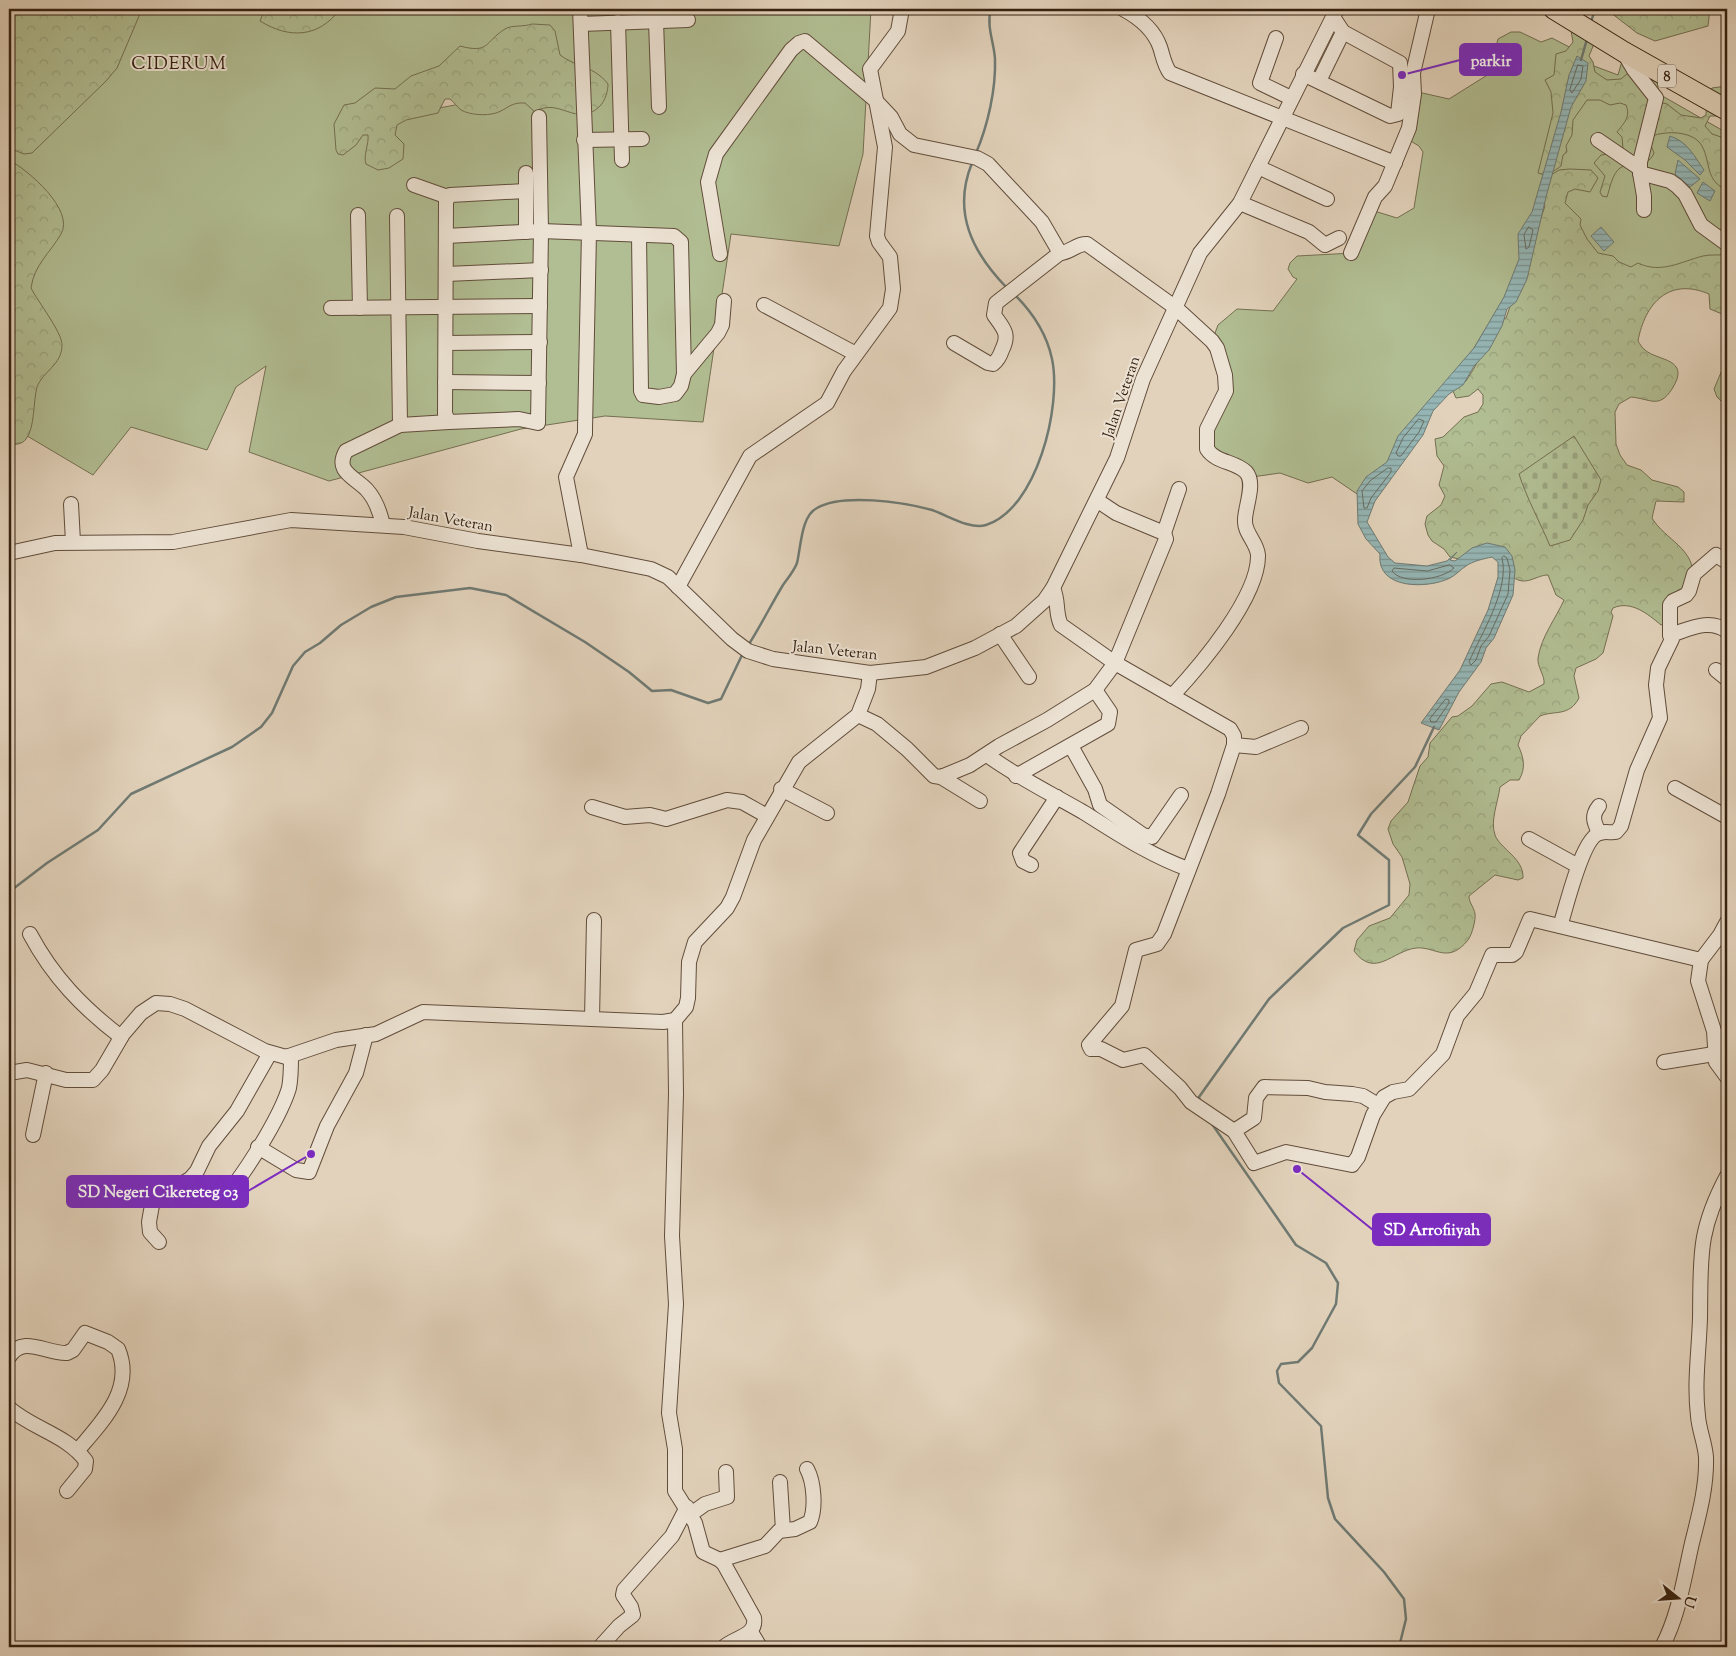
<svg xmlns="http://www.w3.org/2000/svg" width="1736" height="1656" font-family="'Sorts Mill Goudy',serif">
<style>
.green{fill:#b1bd92;stroke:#746f51;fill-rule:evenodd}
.forest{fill:url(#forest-crowns);stroke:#746f51}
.cemetery{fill:url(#cemetery-stones);stroke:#746f51}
.water{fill:url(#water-rules);stroke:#6f7a73}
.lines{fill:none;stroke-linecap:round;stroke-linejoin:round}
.shore{stroke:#666c62;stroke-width:1}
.stream{stroke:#6f7a73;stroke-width:2.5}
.minor-casing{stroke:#614d3b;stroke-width:16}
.highway-casing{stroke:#362110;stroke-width:22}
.minor{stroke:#ece2d3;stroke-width:14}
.highway{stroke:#e2d2bb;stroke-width:20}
.labels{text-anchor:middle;stroke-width:4;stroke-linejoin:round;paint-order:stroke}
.shield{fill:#ece2d3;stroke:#6d5b4a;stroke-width:1}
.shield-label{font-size:14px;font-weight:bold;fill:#362110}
.street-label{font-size:15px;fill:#362110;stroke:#ece2d3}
.quarter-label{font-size:18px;letter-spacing:1px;fill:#362110;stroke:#ece2d3}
.leader{fill:none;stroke:#7b2cbf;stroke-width:2}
.callout-dot{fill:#7b2cbf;stroke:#ece2d3;stroke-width:2}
.callout{fill:#7b2cbf;stroke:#7b2cbf;stroke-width:2}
.callout-label{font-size:16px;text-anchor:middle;font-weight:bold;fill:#fff}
</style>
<defs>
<pattern id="forest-crowns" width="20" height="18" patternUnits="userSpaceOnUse" patternTransform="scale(1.25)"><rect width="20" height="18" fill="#b1bd92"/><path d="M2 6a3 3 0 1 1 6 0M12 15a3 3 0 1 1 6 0" fill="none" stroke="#99a27d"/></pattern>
<pattern id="cemetery-stones" width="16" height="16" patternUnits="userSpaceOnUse" patternTransform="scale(1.25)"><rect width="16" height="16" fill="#b1bd92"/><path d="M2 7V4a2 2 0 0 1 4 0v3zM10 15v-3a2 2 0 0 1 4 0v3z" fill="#99a27d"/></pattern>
<pattern id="water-rules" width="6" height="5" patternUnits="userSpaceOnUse" patternTransform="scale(1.25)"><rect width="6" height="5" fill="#95b6b5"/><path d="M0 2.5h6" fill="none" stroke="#7a9492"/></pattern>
</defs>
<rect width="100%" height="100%" fill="#e2d2bb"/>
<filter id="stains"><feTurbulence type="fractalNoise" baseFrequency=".004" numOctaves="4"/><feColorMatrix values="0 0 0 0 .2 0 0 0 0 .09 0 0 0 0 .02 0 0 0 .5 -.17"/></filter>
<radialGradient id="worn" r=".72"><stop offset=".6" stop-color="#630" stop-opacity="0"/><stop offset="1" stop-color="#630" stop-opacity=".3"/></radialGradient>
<g class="green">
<path d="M124,9H871L863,154L839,246L731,234L703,422L605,416L521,429L329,481L249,452L266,366L236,387L207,450L131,427L93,475L12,427L9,132ZM533,50L528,91L413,113Z"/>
<path d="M1511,32H1520L1541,42L1552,38L1573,49L1562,112L1520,259L1505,297L1474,348L1388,463L1360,496L1332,477L1308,483L1280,473L1252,477L1208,449L1212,419L1227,392L1215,333L1218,325L1237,309L1273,311L1297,279L1293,277L1288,269L1290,263L1297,256L1353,253L1371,210L1397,218L1414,208L1423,152L1419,146L1409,140L1418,92L1449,99L1489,74L1498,39Z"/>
<path d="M1622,61L1657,81L1659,94L1727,133V259L1651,278L1581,248L1555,187L1552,172L1586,63L1618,75Z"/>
</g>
<g class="forest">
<path d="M9,9H142L117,68L106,81L32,153L24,154L9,148Z"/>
<path d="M265,9H340C319,38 289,39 260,21Z"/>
<path d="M1606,9H1710L1708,26L1655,41L1637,33Z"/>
<path d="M532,24L550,25L555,31L560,55C578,68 594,66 608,84C608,91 605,101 600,106C577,129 559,96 535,112L525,103C510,102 508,109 496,113C486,116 470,115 461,110C457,107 454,102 450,99H445L438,113L406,120L397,125L395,135L404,144L403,159L389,168L378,170L366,164C363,155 369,145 368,135H363L356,145L343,155L338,154L336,150L334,124L344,105L355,103L375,88L395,89L411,76L439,66L460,46C490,54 484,42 505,29C511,25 524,27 532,24Z"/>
<path d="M1570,25L1596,39L1589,56L1593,62L1595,72L1607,80L1621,79L1628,73L1655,101L1667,104L1681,115L1701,118L1706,115L1707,97L1712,88L1727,86V116H1710L1705,126L1712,134L1727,139V190C1705,181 1711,163 1702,146C1693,130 1665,131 1652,136L1650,143L1654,153C1647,170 1629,162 1620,168C1612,174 1610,188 1607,197L1602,196L1600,192L1605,176L1594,163L1601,155L1619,153L1623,149L1622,137L1617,132C1624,123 1631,117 1626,105L1620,103L1610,105L1600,100H1587L1573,120L1572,135L1566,146L1567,152L1563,155L1561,166C1554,171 1546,177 1538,173L1553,113L1551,92L1545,80L1554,75L1556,54L1566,51L1573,42Z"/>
<path d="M9,160C28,170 75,210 61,234C50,253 34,265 31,288C38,302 62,332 62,345C62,365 43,371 37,387C33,402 35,428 26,439C22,445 15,444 9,445Z"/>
<path d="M1570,169L1591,170L1598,178L1590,192L1575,189L1568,192L1565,203L1581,219L1580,225L1587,239L1598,253L1613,256L1619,262L1631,267L1638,263C1661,274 1680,262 1703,256C1711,254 1719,256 1727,254V316L1710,309L1709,294C1669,277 1645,303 1638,341C1640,344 1642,348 1645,350C1657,361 1692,358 1672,389C1659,409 1651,399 1631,397L1619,404L1615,412L1616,444L1620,455L1627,465L1641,470L1652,480L1678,487L1684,492V502L1656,501L1652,518C1665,540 1695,548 1693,578L1678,592L1670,621L1661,625C1648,614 1631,600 1613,608L1611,612L1613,616L1603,653L1596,659L1576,668L1574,676L1579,698C1569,717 1555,710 1540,716L1521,736L1518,745C1524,758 1526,768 1519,780H1510L1500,787C1498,802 1490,821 1495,835C1500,849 1524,858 1523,878L1518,880L1495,875L1469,896C1469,903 1474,907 1475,914C1476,919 1472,935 1468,940C1448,965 1435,946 1416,948C1392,951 1375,979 1354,951L1357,940L1369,926L1390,918L1409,895L1410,884L1402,857L1393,844L1388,829L1391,821L1408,802L1420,766L1428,757L1430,743L1452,717L1458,716L1472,706L1491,684L1502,682L1529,692L1544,684C1545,675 1537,667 1538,658C1541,637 1556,618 1564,600L1556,595L1548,575C1536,575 1526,587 1513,577L1502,550L1459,559L1450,557L1444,549L1432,541L1428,535L1425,524L1427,516L1441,505L1445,496L1439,485L1444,466L1437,456L1435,439L1443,437L1464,417L1478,412L1483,404V395L1478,389L1469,396L1456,398L1453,391L1466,381L1473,370L1501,320L1506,318L1545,206L1542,197L1548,177L1559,170Z"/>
<path d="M1727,366V407L1717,397L1714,389L1722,370Z"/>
</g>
<path class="cemetery" d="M1574,436L1601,480L1598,491L1588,505L1583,520L1570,540L1550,546C1540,522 1527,499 1519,474Z"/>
<g class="water">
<path d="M1577,56L1588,63L1586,81L1571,107L1546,197L1527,279L1516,302L1507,309L1502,326L1489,350L1474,366L1463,385L1449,394L1433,411L1423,435L1375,501L1367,522L1388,557L1395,563L1427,566L1447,561L1457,552L1450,560L1455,561L1472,548L1487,543L1505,547L1512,556L1515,570L1513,595L1494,638L1486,648L1481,662L1459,692L1439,730L1421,723L1460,670L1488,610L1498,577V562L1492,557C1483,559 1473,561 1466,566C1461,569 1456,575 1450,578C1428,589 1376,590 1380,554L1366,539L1358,524L1357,491L1366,477L1387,462L1398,436L1474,348L1504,297L1519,259L1518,234L1532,212L1561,112L1569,75Z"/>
<path d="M1670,136C1688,142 1694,156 1704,170L1700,175L1685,160L1667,147Z"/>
<path d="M1678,160L1700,179L1690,187L1675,174Z"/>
<path d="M1703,182L1715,191L1710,201L1697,193Z"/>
<path d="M1601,227L1614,242L1604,251L1591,236Z"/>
</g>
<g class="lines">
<g class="shore">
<path d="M1578,65L1583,66L1581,79L1572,93L1570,90Z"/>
<path d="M1529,227L1533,230L1529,247L1526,249L1524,235Z"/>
<path d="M1419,419L1424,421L1419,432L1401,456H1398L1396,453L1403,438Z"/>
<path d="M1388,468H1391V472L1371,498L1367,508H1364L1362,491L1370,481Z"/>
<path d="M1504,556L1507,558L1510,570L1508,594L1489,636L1481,646L1476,660L1471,665L1469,662C1481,634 1510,589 1502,558Z"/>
<path d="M1450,565L1454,568C1442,580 1402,585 1392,571L1394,568L1427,571Z"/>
<path d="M1446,699L1449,700V703L1436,722H1431L1430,719Z"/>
</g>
<g class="stream">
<path d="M1591,22L1595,9"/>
<path d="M1581,60L1587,39"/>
<path d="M976,153C988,125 996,89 995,59C994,42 986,26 991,9"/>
<path d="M972,163C952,212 972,252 1007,288"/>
<path d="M749,644C761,625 771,605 783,585C788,578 794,571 797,563C801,547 801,516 817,508C842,493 903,502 932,510C947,515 970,530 986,525C1037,509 1062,406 1052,359C1047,335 1032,312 1015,295"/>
<path d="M9,892L47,863L98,830L131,794L232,747L261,727L272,713L293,666L305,652L320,643L341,625L371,607L396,597L470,588L506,595L585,642L629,672L652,691L671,690L708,703L721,699L743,653"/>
<path d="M1200,1101L1199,1097L1269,999L1343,928L1389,905V860L1358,835L1371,814L1415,767L1434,727"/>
<path d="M1212,1124L1296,1245L1326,1263L1338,1283L1336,1304L1312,1348L1298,1362L1281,1364L1277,1371L1279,1383L1321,1426L1328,1498L1335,1519L1384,1572L1404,1599L1406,1619L1399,1647"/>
</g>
<g class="minor-casing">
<g id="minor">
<path d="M580,9L589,232L585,429V434L566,477L581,555"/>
<path d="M1123,9C1138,17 1154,30 1160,47C1163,56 1164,65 1170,73L1395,163"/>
<path d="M656,21L659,107"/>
<path d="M618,22L622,160"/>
<path d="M581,24L688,20"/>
<path d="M1276,38L1260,83L1291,98"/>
<path d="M1624,53L1634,70L1656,98L1640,162V173L1670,181L1677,186L1685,194L1701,225L1727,244"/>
<path d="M1303,74L1390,116L1398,114L1401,87L1400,63L1343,32L1333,17"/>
<path d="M1319,81L1343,32"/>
<path d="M584,140L642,139"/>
<path d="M1598,140L1639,168"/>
<path d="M1258,167L1327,199"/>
<path d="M1640,173L1644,196V210"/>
<path d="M414,185L448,197"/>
<path d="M525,191L450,195L446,201L445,414L449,422L519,419L538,423L541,231L539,117"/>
<path d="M1240,203L1309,232L1325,245L1339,238"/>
<path d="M358,215L360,308"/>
<path d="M397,216L400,425"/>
<path d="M526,232V173"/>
<path d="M639,235L641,391L643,395L659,397L675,394L681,386L684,374L718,333L722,325L724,301"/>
<path d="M446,236L541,231L674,236L681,242L684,374"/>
<path d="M1351,253L1375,197L1385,186L1409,128L1414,94L1413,73L1428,9"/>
<path d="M720,254L708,182L716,154L791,50L799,43L805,41L875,100L891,117L900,134L914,145L977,158L988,164L1042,222L1060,253C1070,253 1077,243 1087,244L1176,308L1212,341L1217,348L1225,375L1226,391L1207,429V449C1216,463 1235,461 1246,472C1256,483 1245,507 1245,520C1244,533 1257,542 1258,555C1259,597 1200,666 1172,696"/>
<path d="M446,274L541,270"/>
<path d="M764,305L856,354"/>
<path d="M331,308L540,306"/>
<path d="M446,343L540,342"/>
<path d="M954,343L988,363L993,364C998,360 1000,356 1002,350C1010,334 1004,329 994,315L996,303L1060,253"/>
<path d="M445,382L539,383"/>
<path d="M71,504L73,542"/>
<path d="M383,525C380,512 376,500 367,490C355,477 334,472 346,451L400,425L449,422"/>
<path d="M1164,533L1179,489"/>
<path d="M9,553L55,543L173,542L291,520L404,527L478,541L581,555L651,569L668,577L732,639L748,651L773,659L870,673L926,667L975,648L1016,626L1044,601L1053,588L1117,458L1143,379L1200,253L1240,203L1337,9"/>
<path d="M678,587L750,456L827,403L844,371L890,308L893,289L890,257L879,242L877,236L885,147L870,69L898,31L902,9"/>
<path d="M1053,588C1059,601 1055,613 1061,625L1115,663L1230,729L1234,736V745L1218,794L1164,934L1157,944L1136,950L1122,1006L1089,1045L1091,1049H1101L1123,1060L1144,1055L1180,1088L1191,1102L1234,1131L1254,1163L1286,1152L1352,1165L1358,1157L1373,1115L1384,1097L1393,1092L1409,1089L1443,1054L1457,1016L1476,993L1492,955H1512L1516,952L1530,919L1701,960"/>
<path d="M1000,634L1029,677"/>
<path d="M1670,635V605L1673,601L1686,595L1689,591L1694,574L1716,555L1727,562"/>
<path d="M1716,670L1727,679"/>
<path d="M858,715L877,724L907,749L934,776L941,777L970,765L999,746L1047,720L1095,690L1115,663L1166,539L1164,533L1116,513L1098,501"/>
<path d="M1234,745L1256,747L1301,728"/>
<path d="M1071,746L1095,789L1100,805L1143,835L1152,837L1181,795"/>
<path d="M987,755C1017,777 1050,793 1083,812C1117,833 1149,855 1188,869"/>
<path d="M1016,776L1108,724L1110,712L1095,690"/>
<path d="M941,777L980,801"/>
<path d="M1675,788L1727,817"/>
<path d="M781,789L827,813"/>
<path d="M1599,806C1591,816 1594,822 1599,833"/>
<path d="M592,807L625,817L650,815L666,819L727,800L742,802L767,816"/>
<path d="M1529,839L1578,866"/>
<path d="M1031,865L1023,861L1020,853L1057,797"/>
<path d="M1727,922L1720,935L1701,960L1698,981L1714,1031L1716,1062L1727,1077"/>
<path d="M1560,926C1566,909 1582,837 1600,833C1605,831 1611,833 1616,832L1621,826L1637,770L1660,718L1656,685L1658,668L1672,639L1670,635C1690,629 1709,618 1727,631"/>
<path d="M30,934C53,977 82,1007 121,1037"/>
<path d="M592,1019L594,920"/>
<path d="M675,1020L676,1094L672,1236L676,1304L669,1413L675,1449V1491L695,1523L703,1552L720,1560L724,1564L754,1618C757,1636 735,1637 724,1647"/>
<path d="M1664,1062L1714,1054"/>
<path d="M9,1073L27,1070L66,1080H93L102,1070L123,1034L141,1013L156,1003L170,1004L185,1009L265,1051L286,1057L336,1040L376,1034L423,1012L663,1022L675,1020L686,1007L688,998L689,962L695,942L727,908L733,897L754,840L799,762L858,715L868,689L870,673"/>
<path d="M1234,1131L1254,1118L1256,1098L1264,1087L1308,1088L1325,1092L1352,1094L1363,1096L1378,1105"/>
<path d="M33,1135L46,1073"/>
<path d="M258,1147L296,1170L309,1172L327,1126L356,1073L366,1035"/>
<path d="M235,1184C252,1161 281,1115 289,1088C291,1078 291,1067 291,1057"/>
<path d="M159,1242L150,1232L149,1222L152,1205L158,1198L190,1179L197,1171L209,1146L237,1111L270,1053"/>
<path d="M9,1357C23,1334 46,1354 67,1353L73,1350L85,1333L108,1342L118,1349C135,1389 102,1422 78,1450"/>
<path d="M9,1408C33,1429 67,1435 86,1461L85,1469L67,1491"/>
<path d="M780,1482L783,1530"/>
<path d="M691,1514L705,1504L727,1497L726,1472"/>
<path d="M720,1560L765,1546L779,1531L795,1529L810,1522C816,1508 814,1482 807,1469"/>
<path d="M751,1632L760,1647"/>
<path d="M600,1647L619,1626L633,1615L631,1607L623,1595L624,1590L672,1536L687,1507"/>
<path d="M1662,1647C1679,1615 1684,1578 1692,1543C1699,1515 1707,1486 1706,1457C1705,1443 1699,1430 1698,1416C1694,1383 1699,1351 1700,1318C1701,1258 1697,1232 1727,1176"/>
</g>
</g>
<g class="highway-casing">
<path id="highway" d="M1554,9L1624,52L1727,110"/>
</g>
<use href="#minor" class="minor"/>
<use href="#highway" class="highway"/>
</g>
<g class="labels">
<rect class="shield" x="1658" y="64.5" width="18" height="23" rx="4"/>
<g class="shield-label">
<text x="1667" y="81">8</text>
</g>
<g class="street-label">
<text transform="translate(1121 397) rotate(-71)" y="5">Jalan Veteran</text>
<text transform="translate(451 519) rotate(10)" y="5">Jalan Veteran</text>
<text transform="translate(835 650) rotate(6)" y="5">Jalan Veteran</text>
</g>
<g class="quarter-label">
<text x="179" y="69">CIDERUM</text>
</g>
</g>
<path class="leader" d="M1402 75L1460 60M311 1154L248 1191M1297 1169L1373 1230"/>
<g class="callout-dot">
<circle cx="1402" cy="75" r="5"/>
<circle cx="311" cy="1154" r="5"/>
<circle cx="1297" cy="1169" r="5"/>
</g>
<g class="callout">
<rect x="1460" y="44" width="61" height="31" rx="5"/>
<rect x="67" y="1176" width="181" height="31" rx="5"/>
<rect x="1373" y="1214" width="117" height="31" rx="5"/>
</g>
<g class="callout-label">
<text x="1491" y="66">parkir</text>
<text x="158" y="1197">SD Negeri Cikereteg 03</text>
<text x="1432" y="1235">SD Arrofiiyah</text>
</g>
<rect width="1736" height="1656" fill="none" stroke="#e2d2bb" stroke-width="30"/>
<rect x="10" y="10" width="1716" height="1636" fill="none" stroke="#362110" stroke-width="2.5"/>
<rect x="15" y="15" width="1706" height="1626" fill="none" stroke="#362110"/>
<g transform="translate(1678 1598) rotate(107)" stroke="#ece2d3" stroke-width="4" paint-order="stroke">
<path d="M0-4L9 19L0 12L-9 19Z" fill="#362110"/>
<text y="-8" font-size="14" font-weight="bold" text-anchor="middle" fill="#362110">U</text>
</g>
<rect width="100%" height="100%" filter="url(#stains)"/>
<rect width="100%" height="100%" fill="url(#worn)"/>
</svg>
